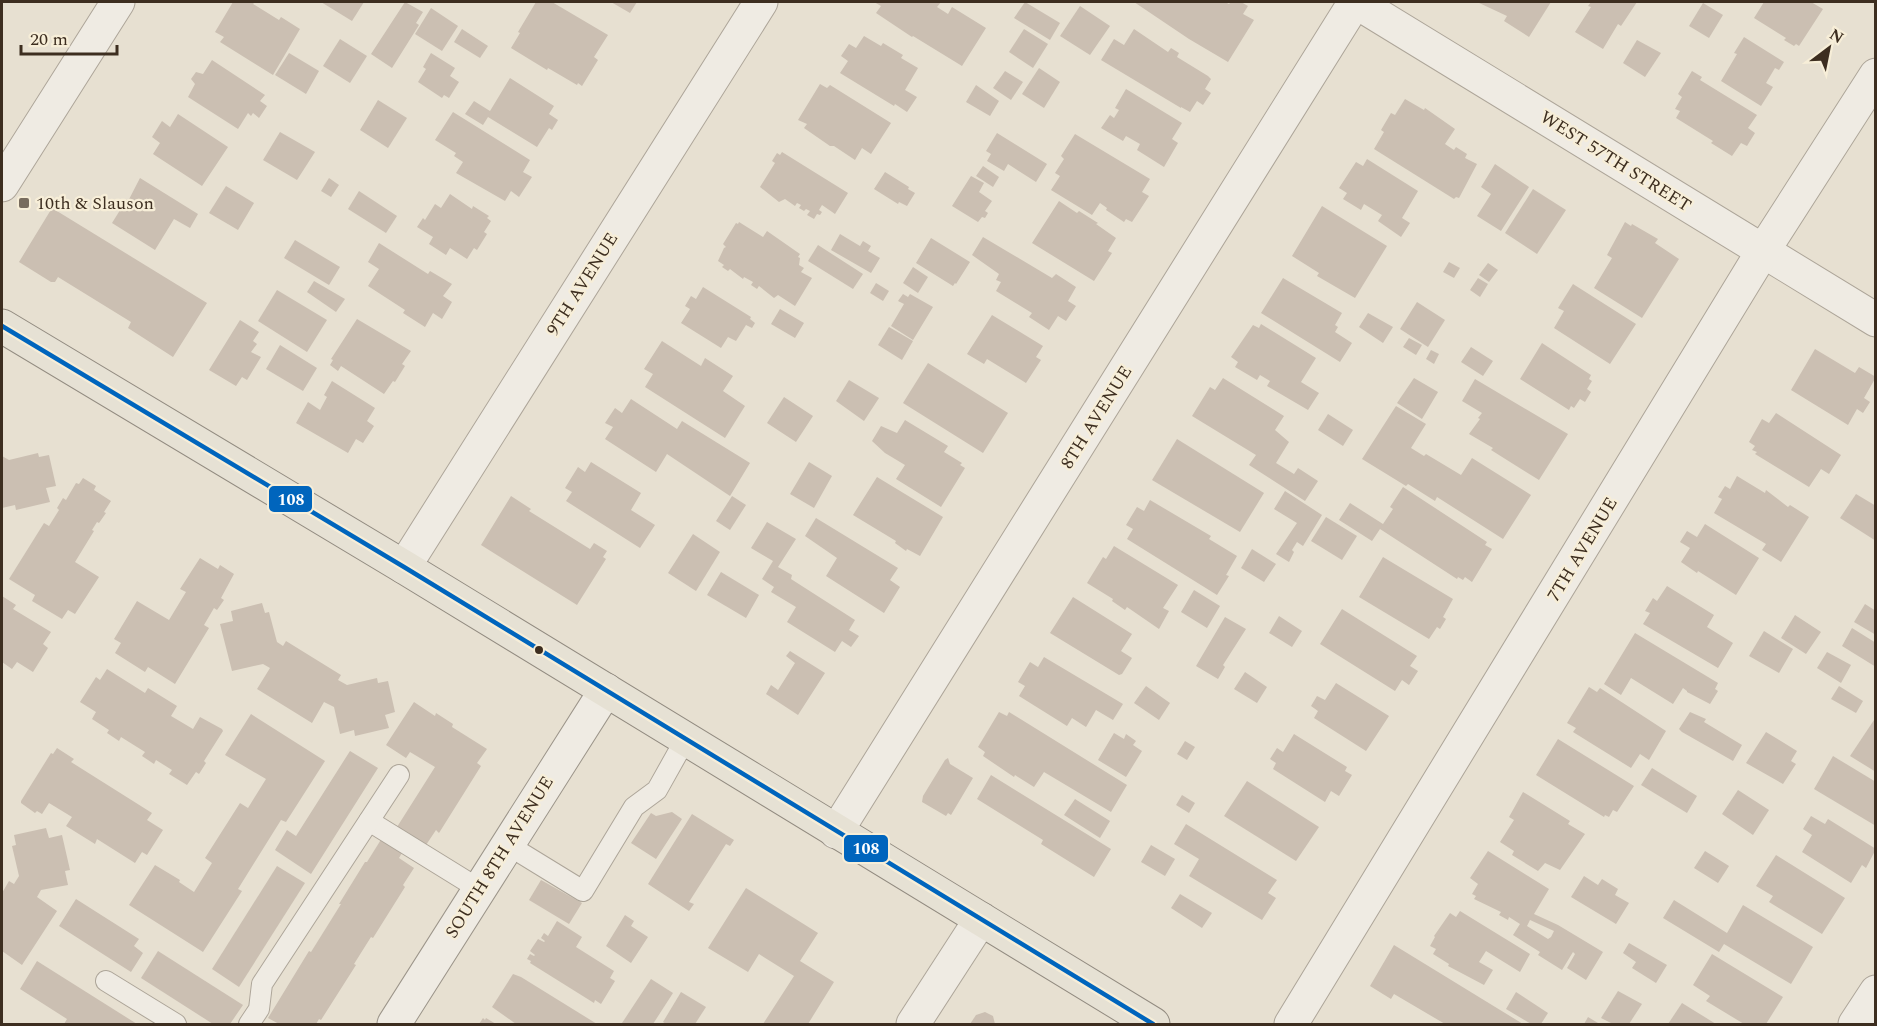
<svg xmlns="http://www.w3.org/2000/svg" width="1877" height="1026" font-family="Spectral,serif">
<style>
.building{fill:#cbbfb2;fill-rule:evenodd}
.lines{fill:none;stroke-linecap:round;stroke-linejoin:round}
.lane-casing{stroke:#ada599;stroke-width:22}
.street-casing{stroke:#ada599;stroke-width:35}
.secondary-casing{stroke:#9c958a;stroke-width:35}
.primary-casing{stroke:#928b80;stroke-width:35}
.lane{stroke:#efebe3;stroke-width:20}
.street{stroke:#efebe3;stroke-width:33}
.secondary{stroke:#efebe3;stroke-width:33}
.primary{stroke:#e6e1d4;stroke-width:33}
.bus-1-casing{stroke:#f7eed8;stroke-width:9}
.bus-1{stroke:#0065bd;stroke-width:4.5}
.poi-dot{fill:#786c5e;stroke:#f7eed8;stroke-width:2}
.bus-dot{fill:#3d2e20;stroke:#f7eed8;stroke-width:2}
.labels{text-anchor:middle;stroke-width:4.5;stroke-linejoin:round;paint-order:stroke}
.street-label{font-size:18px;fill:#3d2e20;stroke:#f7eed8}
.poi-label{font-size:18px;fill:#3d2e20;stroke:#f7eed8;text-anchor:start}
.line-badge{stroke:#f7eed8;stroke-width:2}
.badge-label{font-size:16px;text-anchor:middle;font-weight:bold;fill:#fff}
</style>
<rect width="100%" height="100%" fill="#e7e0d1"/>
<g class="building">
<path d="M233,2H255L253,4L279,20L281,17L300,29L273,75L220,42L224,37L215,32Z"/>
<path d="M321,2H364L352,21Z"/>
<path d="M405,2L423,12L416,23L419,25L392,68L371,54Z"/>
<path d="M536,2H552L608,35L594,57L598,60L582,86L578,83L577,85L548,68L547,70L511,48L520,33L518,32Z"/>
<path d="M611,2H637L630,13Z"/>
<path d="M874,2H941L937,7L948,14L952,7L986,28L962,66L913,36L912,37L876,13L881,6Z"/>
<path d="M1025,2L1060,23L1050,40L1014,18Z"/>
<path d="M1134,2H1225L1229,4L1231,2H1241L1248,6L1243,14L1254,20L1228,62L1189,39Z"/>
<path d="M1477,2H1551L1529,37L1504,21L1507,16Z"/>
<path d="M1591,2H1637L1621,26L1618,24L1603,49L1575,32L1591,7L1588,6Z"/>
<path d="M1764,2H1811L1823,9L1799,46L1796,44L1794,46L1784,40L1786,38L1754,18Z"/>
<path d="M1703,3L1723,15L1709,38L1689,26Z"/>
<path d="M1080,6L1110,26L1090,55L1060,36Z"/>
<path d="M431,8L458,26L442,51L415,34Z"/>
<path d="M462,29L488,46L480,58L454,42Z"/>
<path d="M1024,29L1048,44L1033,68L1009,52Z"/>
<path d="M1134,29L1168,52L1171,48L1179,53L1177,57L1208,76L1211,79L1205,89L1211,93L1203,105L1197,101L1190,112L1181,107V108L1101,60L1114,39L1124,45Z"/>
<path d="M864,36L881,46L883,43L903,55L901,58L918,68L905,90L917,97L907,112L895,104L894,106L840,73L848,61L841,56L849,44L856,48Z"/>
<path d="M1744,37L1784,62L1779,70L1775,68L1766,83L1773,87L1761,106L1721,81L1737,54L1734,53Z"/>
<path d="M340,39L367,56L350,83L323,66Z"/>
<path d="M1637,40L1661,53L1645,77L1623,63Z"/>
<path d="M289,53L319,71L306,94L275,75Z"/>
<path d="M431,53L455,68L450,76L459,82L449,98L444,95L442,98L418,82L426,69L423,67Z"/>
<path d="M212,60L265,95L260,101L267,106L259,118L253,113L251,116L248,113L238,129L188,97L195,84L191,79L196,72L203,74Z"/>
<path d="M1039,68L1060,82L1044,108L1022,94Z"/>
<path d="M1005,71L1023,82L1011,100L993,88Z"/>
<path d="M1692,71L1702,77L1700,80L1757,115L1748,128L1755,133L1747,146L1741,143L1732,156L1711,143L1713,141L1676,118L1680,111L1675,109L1682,97L1678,94Z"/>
<path d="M510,78L554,106L549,114L558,120L552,130L549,128L537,147L488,117L483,125L465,114L474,101L490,111Z"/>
<path d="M820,84L827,88L830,85L891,123L871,154L862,148L855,160L834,146H830L804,128L807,124L798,120Z"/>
<path d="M976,85L999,101L990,116L966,102Z"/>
<path d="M1126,89L1182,123L1172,139L1178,143L1164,167L1137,150L1140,144L1126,136L1123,141L1101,128L1110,115L1114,118L1119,110L1115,108Z"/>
<path d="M1405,99L1424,110L1425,108L1455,129L1445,144L1454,150L1456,147L1467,154L1465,158L1477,164L1459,198L1456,197L1454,199L1374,149L1384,132L1381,130L1391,113L1395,115Z"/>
<path d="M378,100L407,118L388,148L360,130Z"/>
<path d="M453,112L530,160L523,172L532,177L519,197L511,191L505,201L456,173L463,162L454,156L456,153L435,140Z"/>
<path d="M178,114L228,147L202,186L153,154L160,143L152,137L162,121L170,127Z"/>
<path d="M280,132L315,152L297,180L263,160Z"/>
<path d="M997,133L1047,164L1036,182L1008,164L1004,171L987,161L991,154L986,151Z"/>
<path d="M1075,134L1150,179L1142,192L1149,196L1132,222L1126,219L1124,222L1106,210L1107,208L1100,203L1092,215L1051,190L1060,176L1055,173L1064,159L1061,156Z"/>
<path d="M782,152L848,193L835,214L822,205L819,210L822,212L820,215L817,214L814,219L807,215L810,211L806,209L804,211L799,208L801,205L797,203L795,206L785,199L779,202L760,187L775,163L772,161L777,153L780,155Z"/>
<path d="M1367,159L1418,191L1402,218L1410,223L1401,237L1378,221L1382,215L1364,204L1361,210L1343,199L1347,193L1339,188L1356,162L1363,166Z"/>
<path d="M1495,164L1529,187L1501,231L1477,216L1491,194L1481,187Z"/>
<path d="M983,166L999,177L993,187L976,176Z"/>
<path d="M885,172L909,187L908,189L915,193L907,206L899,202L898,204L874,189Z"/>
<path d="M971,176L984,183L979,192L992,201L985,211L988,213L985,218L982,217L978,222L952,206Z"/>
<path d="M140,178L198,214L190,228L174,219L155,250L112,223L122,207L124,209Z"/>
<path d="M329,178L339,185L331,197L321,191Z"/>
<path d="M226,186L254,203L238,230L209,213Z"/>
<path d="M1533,189L1566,210L1537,254L1505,233Z"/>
<path d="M359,191L397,216L386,233L348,209Z"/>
<path d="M450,194L472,209L473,206L489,216L487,218L491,221L484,232L487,234L477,250L474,248L467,259L450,248L446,255L429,244L433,237L417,227L423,218L425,220L435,204L441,208Z"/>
<path d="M1059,201L1077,213L1079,211L1098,223L1096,224L1116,238L1108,251L1112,253L1094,281L1032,243Z"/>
<path d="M1322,206L1387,246L1355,298L1317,276L1319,273L1292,256Z"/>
<path d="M52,208L207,303L173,357L128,328L131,322L58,277L55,282H51L19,262Z"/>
<path d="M739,222L763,237L767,231L800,254L798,257L800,258L799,265L804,268L801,272L812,278L795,306L778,295L774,298L759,286L757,289L751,285L753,282L744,277L743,279L730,269L728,271L722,267L724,265L718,261L724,248L726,247L723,244L736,223L738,224Z"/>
<path d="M1625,222L1631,226L1632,224L1658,239L1655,243L1679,259L1642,318L1594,288L1612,258L1607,255Z"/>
<path d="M840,234L860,246L863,241L871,246L868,251L880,258L871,273L831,250Z"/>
<path d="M983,237L1052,278L1056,274L1076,287L1068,301L1076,306L1066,321L1058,316L1049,330L1029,317L1032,313L996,291L1001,282L996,280L999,274L972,255Z"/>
<path d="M931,238L970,262L956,284L955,283L953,286L916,263Z"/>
<path d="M295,240L340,267L329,285L284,258Z"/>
<path d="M379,243L428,274L430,271L452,284L443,296L452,302L442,319L433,313L425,327L403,313L405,310L368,286L379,269L368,262Z"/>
<path d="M818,245L863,274L853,289L808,261Z"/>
<path d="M1449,262L1460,268L1454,278L1443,272Z"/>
<path d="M1488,263L1498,270L1489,282L1479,275Z"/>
<path d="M913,267L928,277L918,293L903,283Z"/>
<path d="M1283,278L1342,313L1335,325L1338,327L1335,332L1352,343L1340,362L1261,313Z"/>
<path d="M1478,278L1488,284L1480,297L1470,290Z"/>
<path d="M314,281L345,299L336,312L307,292Z"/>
<path d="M876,283L889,291L883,301L870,293Z"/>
<path d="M1573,284L1636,324L1610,364L1554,328L1564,311L1558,308Z"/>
<path d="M703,287L751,317L750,319L755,323L752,328L746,325L736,341L728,337L721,348L681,323L690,309L685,306L691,296L696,299Z"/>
<path d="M277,290L327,320L307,352L258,321Z"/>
<path d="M903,294L908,297L910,294L933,307L913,340L891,326L904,304L898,301Z"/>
<path d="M1417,302L1445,320L1428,347L1400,329Z"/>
<path d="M780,309L804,323L795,338L771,324Z"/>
<path d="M1368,313L1393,327L1383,343L1359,327Z"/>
<path d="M992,315L1043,346L1036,357L1041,360L1026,383L987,359L984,364L967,354Z"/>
<path d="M357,319L411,351L402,364L405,366L395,382L393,381L384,394L341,366L338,371L330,365L333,360L331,359Z"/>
<path d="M240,320L259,332L253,341L257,344L251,352L261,357L247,380L242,377L236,386L209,370Z"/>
<path d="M1261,324L1316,358L1301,382L1319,393L1308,410L1267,386L1270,381L1260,375L1257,380L1235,367L1238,362L1231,357L1253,325L1259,328Z"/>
<path d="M889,327L913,341L902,360L878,345Z"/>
<path d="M1409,338L1422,345L1416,355L1403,347Z"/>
<path d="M662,341L701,366L705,358L733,376L723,391L745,406L725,438L645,387L653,374L644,369Z"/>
<path d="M1542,343L1591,375L1589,379L1592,381L1587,389L1591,392L1585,402L1580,399L1574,408L1571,406L1569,410L1520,379Z"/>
<path d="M280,345L317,368L303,391L266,369Z"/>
<path d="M1471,347L1493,361L1483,376L1461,362Z"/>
<path d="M1815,349L1855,373L1859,367L1876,377L1864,398L1870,402L1863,413L1857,409L1848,425L1791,390Z"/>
<path d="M1431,350L1439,354L1434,364L1426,359Z"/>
<path d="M928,363L1008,413L983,453L903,403Z"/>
<path d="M1223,378L1284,416L1275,430L1289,442L1276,463L1294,474L1298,468L1318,481L1305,501L1249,465L1256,455L1192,416L1210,387L1215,390Z"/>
<path d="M1414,378L1438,392L1422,419L1397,403Z"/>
<path d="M1475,379L1568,434L1539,480L1491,450L1493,448L1469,434L1480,419L1478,418L1482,413L1462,401Z"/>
<path d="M849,380L879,398L864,421L836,401Z"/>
<path d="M332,381L375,408L367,421L374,426L363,443L356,439L348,453L296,423L308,402L320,410L327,397L324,395Z"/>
<path d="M784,397L813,416L796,442L767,423Z"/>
<path d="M631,399L677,429L682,421L750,463L730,496L667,454L656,472L605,439L613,427L605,423L615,408L622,413Z"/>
<path d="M1396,406L1426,424L1411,448L1424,456L1426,454L1461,475L1472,458L1531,495L1503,539L1437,497L1435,501L1408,484L1406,486L1362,459Z"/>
<path d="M1776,413L1841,455L1829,474L1821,469L1809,487L1755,454L1757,452L1752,450L1755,446L1749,442L1762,419L1769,423Z"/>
<path d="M1328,414L1353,430L1343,446L1318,430Z"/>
<path d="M905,420L948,446L944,452L962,463L960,465L965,468L941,507L896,479L905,465L885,453L872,441L881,426L897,433Z"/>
<path d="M1177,439L1264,493L1240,532L1152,480Z"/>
<path d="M38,453L39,457L49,455L56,486L46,488L50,502L16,510L15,505L2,508V456L9,460Z"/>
<path d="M591,462L641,493L631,510L655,525L640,548L566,501L572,492L565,488L578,467L585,472Z"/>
<path d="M809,462L832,476L814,508L790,494Z"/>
<path d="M1737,476L1765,493L1766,490L1788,507L1790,505L1809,517L1781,562L1762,550L1766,544L1714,513L1722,499L1718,497L1725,486L1730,489Z"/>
<path d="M877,477L943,517L920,556L907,549L906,551L895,543L896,541L853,515Z"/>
<path d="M83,478L96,486L94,490L111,501L104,512L106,513L99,523L97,522L92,530L94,531L75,562L99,577L75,614L68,610L62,619L32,601L35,595L9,579L44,523L49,526L59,510L57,508L63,498L66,500L76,483L79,484Z"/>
<path d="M1403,487L1487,542L1485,545L1492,549L1472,582L1465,577L1463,580L1458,577L1457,579L1380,529L1372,541L1339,520L1350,503L1383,524L1393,509L1390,507Z"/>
<path d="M1285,491L1322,515L1303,546L1297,542L1292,550L1294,552L1289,562L1276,554L1297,523L1274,509Z"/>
<path d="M1856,494L1876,506V541L1840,518Z"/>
<path d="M511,496L531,509L529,511L590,549L594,543L607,551L603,557L606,559L577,605L481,545Z"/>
<path d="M732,496L746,505L730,530L716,521Z"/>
<path d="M1150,500L1211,536L1209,539L1237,556L1226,575L1229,576L1217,595L1127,539L1133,529L1126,525L1137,507L1144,511Z"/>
<path d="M1326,517L1357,536L1342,560L1311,541Z"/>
<path d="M816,518L898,568L890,580L900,587L884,613L826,576L837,558L805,536Z"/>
<path d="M767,522L796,539L778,567L792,575L791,579L855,620L849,630L859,636L851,647L842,641L835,652L787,622L796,607L771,592L774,587L762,579L773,561L751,548Z"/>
<path d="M1705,524L1759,558L1736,595L1698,571L1697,573L1681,562L1690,548L1680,542L1687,531L1697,537Z"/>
<path d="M693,534L720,552L696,591L668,573Z"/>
<path d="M1114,546L1178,585L1163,608L1169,611L1159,629L1127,607L1125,610L1112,601L1113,599L1087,583L1103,557L1106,559Z"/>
<path d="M1252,549L1276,564L1264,582L1241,568Z"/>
<path d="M1383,557L1453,599L1443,617L1446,619L1440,629L1437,627L1429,639L1359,597Z"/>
<path d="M200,558L218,569L220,565L234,574L221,598L224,600L217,610L214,608L204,625L209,628L175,684L148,667L145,672L115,653L121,643L114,639L137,601L169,620L186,592L180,589Z"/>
<path d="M721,572L759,595L746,618L707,595Z"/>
<path d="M1667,586L1714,615L1707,627L1733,643L1718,668L1643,624L1650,613L1645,611L1653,598L1657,601Z"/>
<path d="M1194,590L1220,606L1207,628L1181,612Z"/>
<path d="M2,596L16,605L13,609L51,632L43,644L48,648L33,672L17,662L12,669L2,662Z"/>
<path d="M1073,597L1132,634L1121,651L1132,658L1122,674L1119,675L1050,633Z"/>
<path d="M262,603L265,613L269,612L277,642L283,646L286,641L341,675L338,680L347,685L377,678L378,683L388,681L395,712L385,715L389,728L355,736L354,730L340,734L334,707L324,702L312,723L257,689L270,668L263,664L232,671L220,624L233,621L231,611Z"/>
<path d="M1865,604L1876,611V635L1854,622Z"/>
<path d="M1342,609L1417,656L1410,666L1418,671L1409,685L1402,680L1395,691L1320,644Z"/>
<path d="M1795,615L1821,632L1806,654L1781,638Z"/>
<path d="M1279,616L1302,631L1292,647L1269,633Z"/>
<path d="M1225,617L1246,629L1223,665L1225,667L1218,679L1196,666Z"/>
<path d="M1852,628L1876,643V667L1842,646Z"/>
<path d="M1764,631L1793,649L1779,673L1749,656Z"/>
<path d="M1635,633L1718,683L1715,689L1718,691L1710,704L1687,692V691L1683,688L1673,704L1631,678L1621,695L1604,684Z"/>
<path d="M790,651L825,673L798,715L766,694L771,685L778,690L795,663L786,656Z"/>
<path d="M1827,652L1851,665L1841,683L1817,668Z"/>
<path d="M1044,657L1123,704L1113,720L1096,710L1086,727L1072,718L1067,726L1019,696L1025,686L1018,682L1030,662L1038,667Z"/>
<path d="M107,669L145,693L148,688L177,706L171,716L193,729L200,717L222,729L223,731L204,761L206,763L199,774L196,772L187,785L169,774L172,770L156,760L154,764L142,756L145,752L121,737L119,741L107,733L109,730L92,719L96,712L80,702L96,677L100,680Z"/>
<path d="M1245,672L1267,687L1257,703L1234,689Z"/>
<path d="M1336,683L1389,716L1366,751L1314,718L1318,711L1311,706L1317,696L1325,700Z"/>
<path d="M1146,686L1170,703L1159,720L1134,703Z"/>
<path d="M1839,686L1863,701L1856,713L1831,699Z"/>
<path d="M1589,687L1597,692L1600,688L1666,731L1649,760L1640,754L1631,768L1573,732L1576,728L1567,723Z"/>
<path d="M414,702L435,716L436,713L453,724L452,727L487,749L477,763L481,766L439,833L436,830L426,845L397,827L435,767L410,752L406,758L386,745Z"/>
<path d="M999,712L1007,716L1009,712L1127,785L1111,812L1044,772L1034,787L1015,775L1014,777L983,756L985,752L978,747Z"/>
<path d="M1690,712L1706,719L1704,722L1742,745L1733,761L1682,732L1679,729Z"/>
<path d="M251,714L325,761L286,822L281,820L238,889L242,891L203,952L129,905L155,865L180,880L179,882L194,892L212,863L205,858L240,803L248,808L266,779L225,755Z"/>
<path d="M1876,717V772L1850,756Z"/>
<path d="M1766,732L1797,751L1791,761L1796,764L1783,784L1746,763Z"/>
<path d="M1114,733L1124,739L1126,734L1136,741L1133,745L1142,751L1126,777L1098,760Z"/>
<path d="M1294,734L1347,767L1345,771L1352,775L1339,796L1331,791L1325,802L1273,769L1276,763L1270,759L1277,748L1283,752Z"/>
<path d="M1558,739L1634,786L1617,812L1613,810L1609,817L1605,815L1604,817L1536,775Z"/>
<path d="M1185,741L1195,747L1187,760L1177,754Z"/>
<path d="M57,748L74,759L71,762L152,813L147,820L163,830L147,855L142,852L135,863L97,839L95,844L66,826L72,817L49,803L42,814L37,811L35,813L21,803V801L51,753L53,754Z"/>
<path d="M350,751L378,768L311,874L275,850L287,830L296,836Z"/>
<path d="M1833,756L1876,782V826L1814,789Z"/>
<path d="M948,758L950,764L973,778L951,815L948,813L946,816L922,802L923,796L945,760Z"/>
<path d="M1652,768L1697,796L1687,813L1641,785Z"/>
<path d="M991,775L1111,849L1094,877L1041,844L1043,840L977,799Z"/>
<path d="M1247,781L1319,827L1296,861L1224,816Z"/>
<path d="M1738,790L1769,810L1753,835L1722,814Z"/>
<path d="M1523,792L1570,821L1568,824L1585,834L1560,870L1545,863L1538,871L1512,855L1514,851L1500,842L1514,820L1509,817Z"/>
<path d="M1182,795L1195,803L1189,813L1176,805Z"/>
<path d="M1075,799L1110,821L1100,838L1064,815Z"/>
<path d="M672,812L682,819L656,859L631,843L651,813L656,816Z"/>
<path d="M692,814L734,840L730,846L726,844L689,902L694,904L689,911L648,884Z"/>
<path d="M1811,816L1825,824L1828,819L1876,849L1866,868L1862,865L1851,883L1802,852L1812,835L1803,829Z"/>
<path d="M1186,824L1277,880L1268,893L1276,898L1262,920L1189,876L1199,859L1174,844Z"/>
<path d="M46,828L49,838L62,835L70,870L65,871L68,885L41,890L37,897L57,911L22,965L2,951V893L9,881L14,884L19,876L12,846L16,845L14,835Z"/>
<path d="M382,838L403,851L399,858L414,868L403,885L405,887L373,938L371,937L354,964L356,965L321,1020L319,1019L316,1024H279L268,1018L309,951L311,952L341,904H339L365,862H367Z"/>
<path d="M1151,845L1175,859L1165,876L1141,862Z"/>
<path d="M1488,851L1549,889L1534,914L1558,925L1603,952L1586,980L1567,968L1575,954L1573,952L1562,970L1538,955L1540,952L1513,935L1520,924L1509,917L1508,920L1499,915L1501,912L1474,899L1476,896L1472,894L1478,884L1470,878ZM1530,920L1554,931L1551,937L1548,939L1527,926Z"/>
<path d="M1705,851L1729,866L1718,883L1694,868Z"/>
<path d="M1776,855L1845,898L1822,934L1769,902L1773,896L1756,886Z"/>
<path d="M277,866L305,883L239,987L212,969Z"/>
<path d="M1584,876L1598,885L1602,879L1618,889L1615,895L1629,903L1616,924L1571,897Z"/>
<path d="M541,880L582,903L569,924L529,900Z"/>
<path d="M746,888L818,933L800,961L834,982L808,1024H763L794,976L759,954L748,972L708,948Z"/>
<path d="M1180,894L1212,913L1202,928L1171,908Z"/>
<path d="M76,899L139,939L134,946L143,953L131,972L59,926Z"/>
<path d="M1674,900L1727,933L1743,905L1813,947L1791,984L1724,944L1719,952L1663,918Z"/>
<path d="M1460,911L1530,954L1520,972L1486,951L1479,962L1493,970L1484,985L1448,966L1449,964L1433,954L1436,949L1430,946L1435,937L1434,936L1450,913L1456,917Z"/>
<path d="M625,915L634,921L631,926L648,937L631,963L606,946Z"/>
<path d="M557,921L582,937L576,947L614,971L610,978L615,981L601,1004L595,1000L594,1003L530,963L531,961L527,959L530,954L534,956L535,955L530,951L538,939L544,942L545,941L541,938L544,933L548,936Z"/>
<path d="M1629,943L1667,965L1656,983L1632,968L1636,962L1623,953Z"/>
<path d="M1394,945L1523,1024H1445L1394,994L1391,999L1370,986Z"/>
<path d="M158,951L243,1005L230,1024H213L141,978Z"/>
<path d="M1712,954L1783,997L1766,1024H1744L1706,1001L1710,996L1693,985Z"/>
<path d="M37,961L137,1024H64L67,1019L20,989Z"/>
<path d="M513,974L521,977L597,1024H516L492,1007Z"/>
<path d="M651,979L673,993L653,1024H625L622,1023Z"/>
<path d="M1618,991L1642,1004L1629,1024H1613L1601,1018Z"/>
<path d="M681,992L706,1007L695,1024H666L663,1022Z"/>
<path d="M1516,992L1548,1013L1541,1024H1531L1506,1009Z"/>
<path d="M1682,1003L1716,1024H1668Z"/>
<path d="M985,1012L993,1016L995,1024H970L976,1015Z"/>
<path d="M1588,1017L1598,1023L1597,1024H1584Z"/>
<path d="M483,1018L485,1020L486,1018L496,1024H479Z"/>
</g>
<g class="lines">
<g class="lane-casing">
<g id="lane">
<path d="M369,821L479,889"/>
<path d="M508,845L583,891L634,807L657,790L685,740"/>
<path d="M106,981L176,1024"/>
<path d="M249,1024L259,1009L262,984L399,775"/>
</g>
</g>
<g class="street-casing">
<g id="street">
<path d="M1356,2L1876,320"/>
<path d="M2,185L118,2"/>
<path d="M404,567L761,2"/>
<path d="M836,832L1355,2"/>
<path d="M913,1024L981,919"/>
<path d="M1291,1024L1763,251L1876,75"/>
<path d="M1855,1024L1876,992"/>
</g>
</g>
<g class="secondary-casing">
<path id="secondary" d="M394,1024L606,690"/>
</g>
<g class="primary-casing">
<path id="primary" d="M2,326L404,567L1153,1024"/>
</g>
<use href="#lane" class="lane"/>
<use href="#street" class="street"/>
<use href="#secondary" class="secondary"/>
<use href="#primary" class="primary"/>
<g class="bus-1-casing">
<path id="bus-1" d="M2,326L404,567L1153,1024"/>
</g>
<use href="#bus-1" class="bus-1"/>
</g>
<rect class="poi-dot" x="18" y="197" width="12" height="12" rx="3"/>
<circle class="bus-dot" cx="539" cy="650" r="5"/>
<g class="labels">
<g class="street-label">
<text transform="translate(1616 161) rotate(32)" y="6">WEST 57TH STREET</text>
<text transform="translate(582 284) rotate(-58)" y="6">9TH AVENUE</text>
<text transform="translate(1096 417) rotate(-58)" y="6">8TH AVENUE</text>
<text transform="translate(1582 549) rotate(-59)" y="6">7TH AVENUE</text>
<text transform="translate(499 857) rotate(-58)" y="6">SOUTH 8TH AVENUE</text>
</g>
<g class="poi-label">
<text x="36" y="209">10th &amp; Slauson</text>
</g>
</g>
<g class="line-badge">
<rect x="268" y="485" width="45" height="28" rx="6" fill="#0065bd"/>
<rect x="843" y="834" width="46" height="29" rx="6" fill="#0065bd"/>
</g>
<g class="badge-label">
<text x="291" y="505">108</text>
<text x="866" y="854">108</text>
</g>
<rect width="1877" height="1026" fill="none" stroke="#3d2e20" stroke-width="6"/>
<g transform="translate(1829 48) rotate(32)" stroke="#f7eed8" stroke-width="4.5" paint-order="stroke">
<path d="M0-4.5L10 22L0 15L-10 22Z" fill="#3d2e20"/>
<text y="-9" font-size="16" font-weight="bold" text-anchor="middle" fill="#3d2e20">N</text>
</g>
<path d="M21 45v9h96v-9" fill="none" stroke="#3d2e20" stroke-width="3"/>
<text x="30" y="45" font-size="18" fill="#3d2e20" stroke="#f7eed8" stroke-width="4.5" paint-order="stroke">20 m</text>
</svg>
